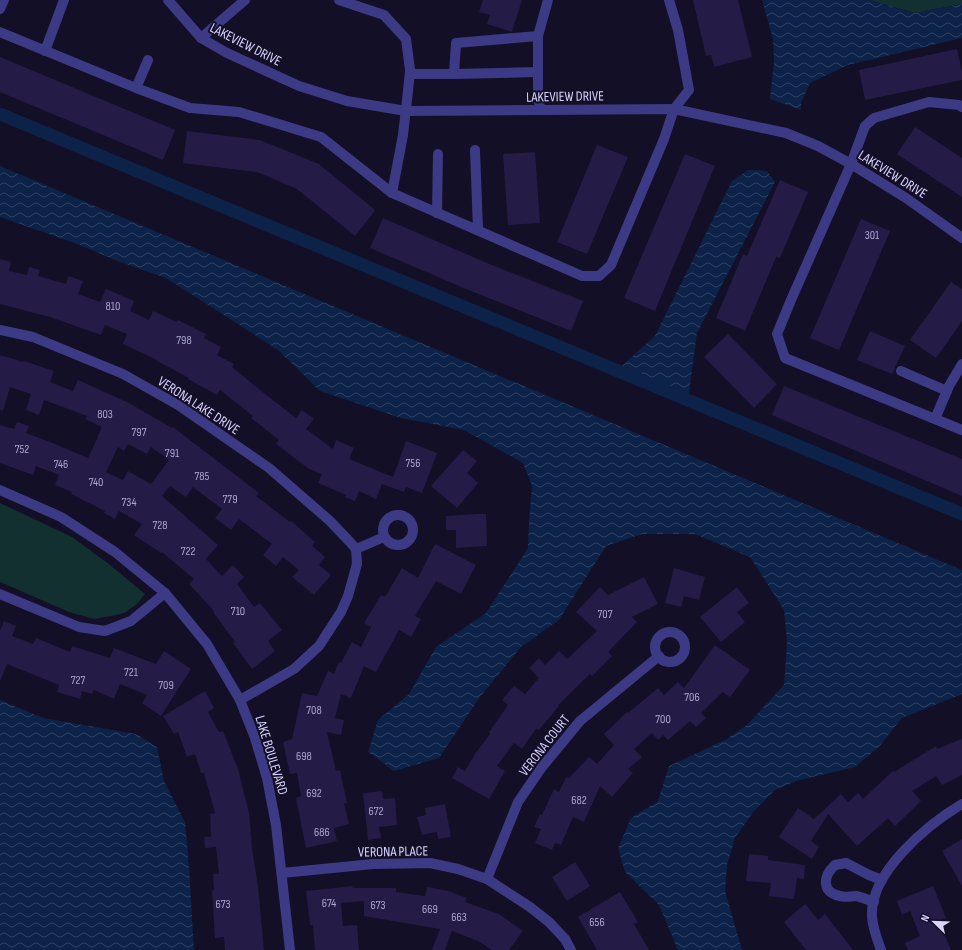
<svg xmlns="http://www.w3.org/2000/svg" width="962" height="950" font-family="'Sofia Sans Condensed',sans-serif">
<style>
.green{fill:#12302f}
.water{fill:url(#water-waves)}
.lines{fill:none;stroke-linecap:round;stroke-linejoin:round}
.canal{stroke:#0c2248;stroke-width:13}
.building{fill:#241b47;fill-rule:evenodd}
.minor{stroke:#3d3a85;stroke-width:10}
.labels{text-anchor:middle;stroke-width:4;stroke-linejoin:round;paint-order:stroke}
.number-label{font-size:12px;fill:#aca6d1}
.street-label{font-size:14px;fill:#d9d4ff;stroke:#130f26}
</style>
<defs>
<pattern id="water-waves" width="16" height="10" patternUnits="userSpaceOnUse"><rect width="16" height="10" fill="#0c2248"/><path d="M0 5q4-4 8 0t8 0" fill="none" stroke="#2f4163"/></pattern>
</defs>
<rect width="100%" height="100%" fill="#130f26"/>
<g class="green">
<path d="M869,0H962V4L915,13Z"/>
<path d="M0,503L72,537L110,565L145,594L137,604L126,612L117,615L94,619L69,612L0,582Z"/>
</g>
<g class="water">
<path d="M762,0H869L915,13L962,4V38L848,65L810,83L801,103V110L770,99L774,62L773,39Z"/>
<path d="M0,166L962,570V694L902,718L878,748L855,767L796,781L775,790L754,811L735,838L727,865L725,891L742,950H678L659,905L625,872L618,848L631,818L658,801L669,766L725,740L747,725L784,685L787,643L784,610L750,557L695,534H642L606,546L559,620L521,647L480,697L439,758L394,771L368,752L378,720L409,694L436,647L486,613L528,548L529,521L532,486L523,463L464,430L401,418L320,391L278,350L166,278L120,262L77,244L0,217Z"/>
<path d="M748,170L767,171L775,182L697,333L688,400L616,371L655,336L732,181Z"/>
<path d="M0,700L43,718L136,734L157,747L164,781L185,822L189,867L194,950H0Z"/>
</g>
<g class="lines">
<path class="canal" d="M0,114L962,514"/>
</g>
<g class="building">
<path d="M483,0H522L512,32L487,24L490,15L479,12Z"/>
<path d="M693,0H738L752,57L714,67L711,55L706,56Z"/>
<path d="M957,49L962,72V80L865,100L859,70Z"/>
<path d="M0,57L175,130L163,160L0,92Z"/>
<path d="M915,127L962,158V197L897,154Z"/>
<path d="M187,131L260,140L319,164L374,209V212L355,236L297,189L257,172L183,163Z"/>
<path d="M597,145L628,157L587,254L557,242Z"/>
<path d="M535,152L540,223L508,225L503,154Z"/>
<path d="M685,154L715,166L655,311L624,298Z"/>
<path d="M780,180L808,192L780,258L776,257L745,331L716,318L743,254L747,256Z"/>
<path d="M383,218L487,263L583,301L571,331L466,289L370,248Z"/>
<path d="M861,219L890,231L839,350L810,338Z"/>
<path d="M0,259L11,262L9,271L27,275L29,267L40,270L38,276L66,284L68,276L83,281L78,294L100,302L106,289L134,301L130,311L149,320L153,311L177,322L178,320L206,334L204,338L221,347L217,355L234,364L232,367L265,394L296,418L302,410L314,419L306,429L333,449L336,440L354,448L349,459L393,477L406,441L437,453L422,493L406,487L404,492L382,484L376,499L359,491L355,501L345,497L346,495L318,483L322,474L309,469L276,444L279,440L251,418L253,416L220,390L217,395L188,379L189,378L157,361V360L123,344L127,334L105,325L101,335L50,317L0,304Z"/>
<path d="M951,282L962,289V321L936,358L910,340Z"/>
<path d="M870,331L905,346L892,374L857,360Z"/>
<path d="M728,334L777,384L754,408L704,357Z"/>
<path d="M0,355L23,362L24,361L54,371L50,382L73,391L78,380L129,403L172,428L173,427L259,493L256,496L290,522L291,521L315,542L312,546L325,557L319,565L331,575L314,595L292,577L299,570L283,557L276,566L263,555L272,544L239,519L231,530L215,518L222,509L193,487L186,497L170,486L162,496L218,545L206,559L222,576L233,565L244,577L237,584L254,607L260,603L282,630L268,641L275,651L252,669L233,643L235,642L213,612L214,611L189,584L194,579L162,552L161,553L134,535L142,524L119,511L115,519L104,513L105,511L71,494L72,492L55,485L59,475L36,466L33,475L0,463V425L14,429L17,422L29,426L26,433L50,442L88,458L98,437H97L102,427L85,419L87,416L44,400L39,415L26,410L31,394L10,387L3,411L0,410ZM128,444L147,454L151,447L169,460L151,484L128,471L123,480L106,472L118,447L124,451Z"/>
<path d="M784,386L962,459V496L772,415Z"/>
<path d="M463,450L477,461L467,473L478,483L457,508L431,486Z"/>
<path d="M476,514H486L487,546L456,548V530H446V516Z"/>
<path d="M435,544L476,565L461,594L436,581L415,616L421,619L411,637L399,630L376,672L364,666L351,698L341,694L335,718L344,720L341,735L327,732L336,771L340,770L347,803H344L349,824L334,828L337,841L306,848L296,798L301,796L297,773L290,774L283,742L292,739L302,693L317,696L328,671L334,674L339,662L341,663L352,642L361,647L371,627L364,623L381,595L385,597L402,568L418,578Z"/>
<path d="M674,568L705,577L699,600L684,596L681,607L665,603Z"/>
<path d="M644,577L658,604L632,617L637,622L608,652L612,656L592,676L590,674L558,705L559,706L539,730L536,729L522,749L514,743L497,766L505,771L489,799L452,778L458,767L465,771L475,754L490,734L489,732L508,705L502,700L514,686L525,694L539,678L529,668L539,658L545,665L559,651L567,659L597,631L576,612L600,587L608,595Z"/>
<path d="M737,587L749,603L737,612L745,622L721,642L700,617Z"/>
<path d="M4,621L16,626L12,636L33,644L36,638L70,652L72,646L110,658L114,648L156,664L164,651L191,669L161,716L142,703L147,695L120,684L114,699L94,690L92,694L82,691L80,699L57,692L59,685L7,664L0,681V631Z"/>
<path d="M715,645L750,670L730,697L723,692L701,713L706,718L696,727L690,721L668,740L663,735L658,740L652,733L634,749L642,757L628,769L633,773L612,797L600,786L584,822L573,817L561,845L555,843L552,850L535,843L541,829L534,827L540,814L542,815L554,789L559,792L566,777L569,778L589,757L597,764L614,745L604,734L627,712L628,713L658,688L664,695L678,682L684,688Z"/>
<path d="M205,691L214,708L208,712L219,732L223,731L238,769L249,813L252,848L258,887L264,950H225L224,937L215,938L212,890H214L213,874H219L216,847L205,848L204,837H211L210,814L215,813L204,773H201L195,754L187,757L178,732L174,734L163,716Z"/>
<path d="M962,739V775L942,785L936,776L912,791L921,801L895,826L888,818L857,846L828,814L811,841L819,847L812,859L779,837L798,808L814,819L841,794L848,802L858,793L863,799L893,771L894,772L936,746L937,749Z"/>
<path d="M382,791L383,799L395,798L397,825L379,827L381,838L368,840L363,793Z"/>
<path d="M445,804L451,837L438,839L437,832L422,835L417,817L426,815L425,808Z"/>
<path d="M962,839V886L942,851Z"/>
<path d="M749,854L768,856V860L805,865L804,879L797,878L794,899L769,896L771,883L746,881Z"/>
<path d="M575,862L590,886L567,901L552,877Z"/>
<path d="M352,886L353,888H396V892L425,896L427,887L449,891L467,898L465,902L499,914L523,931L509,950H492L478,941L452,931L445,950H432L440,929L364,916V901L341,903L343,926L357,925L359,950H315L313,925H310L306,891Z"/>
<path d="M933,886L946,918L939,921L951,950H908L905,943L920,936L910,911L902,915L897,901Z"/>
<path d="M620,892L638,922L634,924L649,950H597L578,917Z"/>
<path d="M805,904L818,920L825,914L853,950H806L784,922Z"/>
</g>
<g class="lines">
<g class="minor">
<path d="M168,0L201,38L227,53L299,86L347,101L406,111L674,109L786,133L818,146L851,164L906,198L962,238"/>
<path d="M339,0L384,15L406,39L410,70L408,91L403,135L392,193"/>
<path d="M0,9L4,0"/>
<path d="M0,32L136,88L190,108L239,112L321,137L392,193L582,276H599L611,265L664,139L674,109L689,90L678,30L669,0"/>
<path d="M201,38L245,0"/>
<path d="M45,51L64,0"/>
<path d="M410,74H454L538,72"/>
<path d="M454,74L456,43L538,36"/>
<path d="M136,88L148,60"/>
<path d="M962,107L959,105L929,102L874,118L865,126L851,164L791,300L777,334L785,358L962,430"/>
<path d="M540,110L538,90V36L548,0"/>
<path d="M475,150L478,230"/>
<path d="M437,213L438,154"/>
<path d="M0,330L33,337L123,374L178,405L269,468L330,521L349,541L356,549L357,564L348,596L341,612L319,646L294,669L240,700"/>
<path d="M901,371L947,391"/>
<path d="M935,419L949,386L962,364"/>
<path d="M0,490L61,517L115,552L165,593L207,644L240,700L255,738L267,778L276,825L290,950"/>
<circle cx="398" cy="530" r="15"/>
<path d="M356,549L384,537"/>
<path d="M0,594L79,627L105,631L131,621L165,593"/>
<circle cx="670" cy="647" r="15"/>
<path d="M282,873L373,864L430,863L458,869L487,879L530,907L549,922L565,939L571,950"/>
<path d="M487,879L518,802L542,767L580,721L659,656"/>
<path d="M874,902C868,900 862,897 856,896C851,896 845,898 840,896C821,892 823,876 835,865L846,863L869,875L882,880"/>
<path d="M881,950C877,939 873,929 872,917C869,873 927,825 962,804"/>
</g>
</g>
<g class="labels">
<g class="number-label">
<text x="872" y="239">301</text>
<text x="113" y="310">810</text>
<text x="184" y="344">798</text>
<text x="105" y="418">803</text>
<text x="139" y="436">797</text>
<text x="22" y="453">752</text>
<text x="172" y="457">791</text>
<text x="413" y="467">756</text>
<text x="61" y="468">746</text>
<text x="202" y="480">785</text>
<text x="96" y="486">740</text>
<text x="230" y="503">779</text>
<text x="129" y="506">734</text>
<text x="160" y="529">728</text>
<text x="188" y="555">722</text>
<text x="238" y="615">710</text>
<text x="605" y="618">707</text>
<text x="131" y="676">721</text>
<text x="78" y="684">727</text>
<text x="166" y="689">709</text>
<text x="692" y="701">706</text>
<text x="314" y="714">708</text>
<text x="663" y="723">700</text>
<text x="304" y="760">698</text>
<text x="314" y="797">692</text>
<text x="579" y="804">682</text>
<text x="376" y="815">672</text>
<text x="322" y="836">686</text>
<text x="329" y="907">674</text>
<text x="223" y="908">673</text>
<text x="378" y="909">673</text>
<text x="430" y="913">669</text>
<text x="459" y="921">663</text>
<text x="597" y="926">656</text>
</g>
<g class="street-label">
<text transform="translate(246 44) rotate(27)" y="5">LAKEVIEW DRIVE</text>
<text transform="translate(565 96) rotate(-1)" y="5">LAKEVIEW DRIVE</text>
<text transform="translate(893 174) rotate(32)" y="5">LAKEVIEW DRIVE</text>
<text transform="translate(199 405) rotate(33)" y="5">VERONA LAKE DRIVE</text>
<text transform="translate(544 745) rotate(-52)" y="5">VERONA COURT</text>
<text transform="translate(272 755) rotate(73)" y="5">LAKE BOULEVARD</text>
<text transform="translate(393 851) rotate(-1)" y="5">VERONA PLACE</text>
</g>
</g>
<g transform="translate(934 922) rotate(293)" stroke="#130f26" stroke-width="3" paint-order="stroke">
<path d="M0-3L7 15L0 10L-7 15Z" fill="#d9d4ff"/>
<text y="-6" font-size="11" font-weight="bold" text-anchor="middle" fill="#d9d4ff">N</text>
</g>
</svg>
